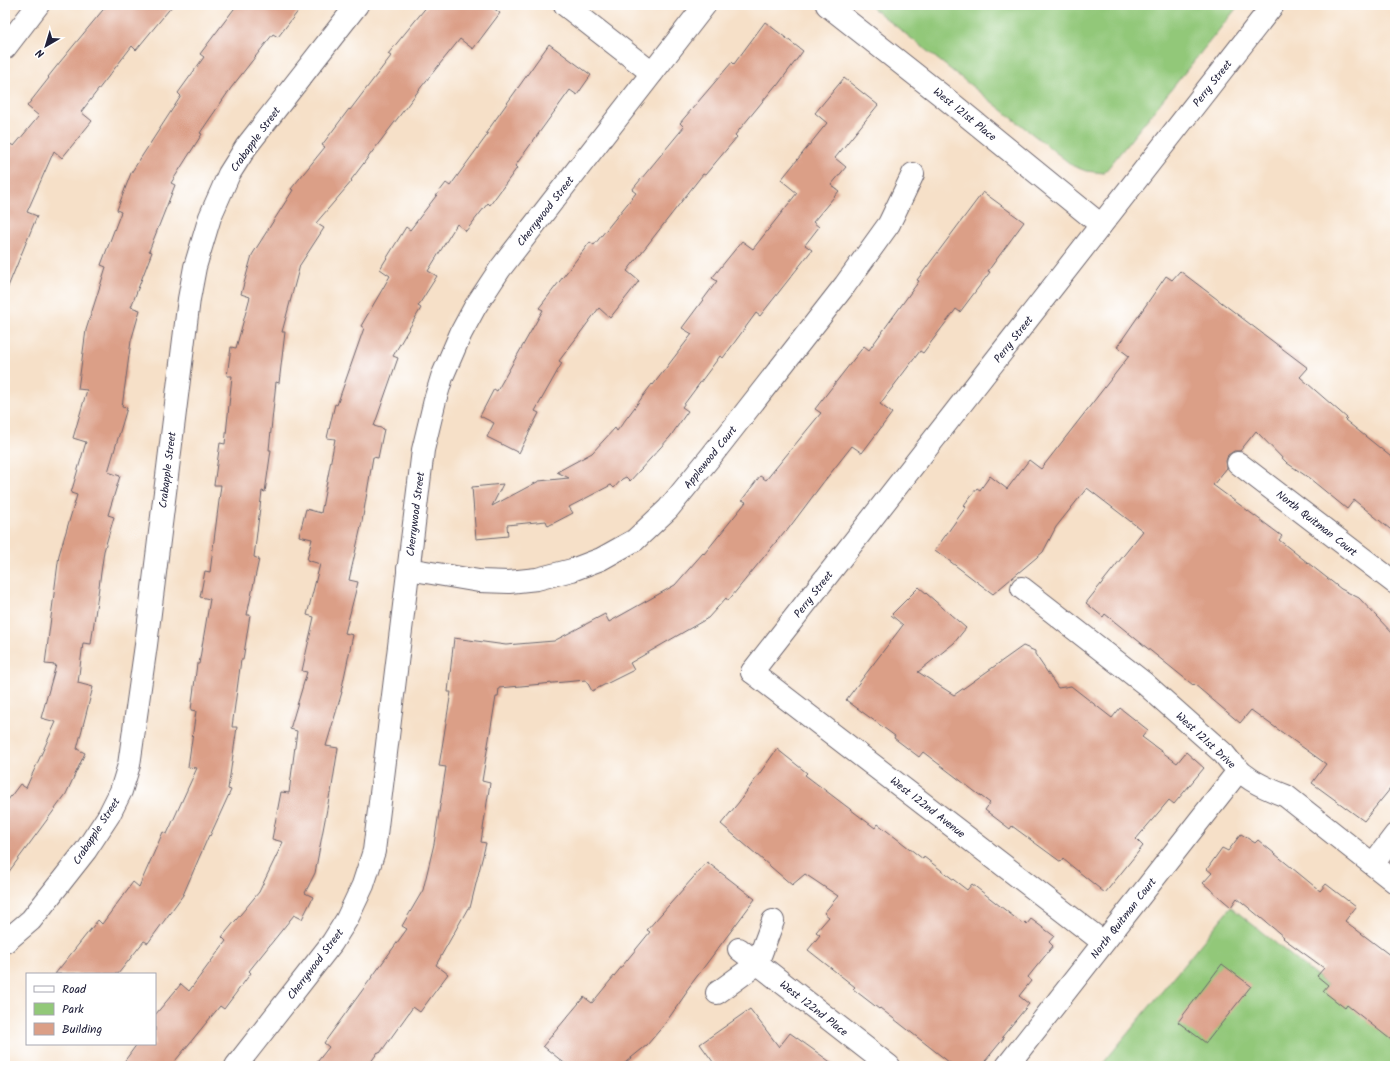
<svg xmlns="http://www.w3.org/2000/svg" width="1400" height="1071" font-family="Kalam,sans-serif">
<style>
.green{fill:#92c879;stroke:#5a755a}
.building{fill:#db9f87}
.lines{fill:none;stroke-linecap:round;stroke-linejoin:round}
.street-casing{stroke:#6c646c;stroke-width:24}
.secondary-casing{stroke:#6c646c;stroke-width:24}
.street{stroke:#fff;stroke-width:22}
.secondary{stroke:#fff;stroke-width:22}
.labels{text-anchor:middle;stroke-width:3.5;stroke-linejoin:round;paint-order:stroke}
.street-label{font-size:11px;fill:#22223b;stroke:#fff}
</style>
<rect width="100%" height="100%" fill="#fff"/>
<filter id="ink" filterUnits="userSpaceOnUse"><feTurbulence type="fractalNoise" baseFrequency=".025" numOctaves="2"/><feDisplacementMap in="SourceGraphic" scale="8" xChannelSelector="R" yChannelSelector="G"/><feConvolveMatrix kernelMatrix="1 2 1 2 8 2 1 2 1" color-interpolation-filters="sRGB"/></filter>
<filter id="wash" filterUnits="userSpaceOnUse"><feTurbulence type="fractalNoise" baseFrequency=".012" numOctaves="4" result="noise"/><feDisplacementMap in="SourceGraphic" scale="16" xChannelSelector="R" yChannelSelector="G"/><feGaussianBlur stdDeviation="0.9" result="paint"/><feColorMatrix in="noise" values="0 0 0 0 0 0 0 0 0 0 0 0 0 0 0 0 0 1.4 0 .05"/><feComposite in="paint" operator="in"/></filter>
<g filter="url(#wash)">
<rect width="100%" height="100%" fill="#f6e0c8"/>
<g class="green">
<path d="M869,5H1239L1104,173L1086,171L1073,166Z"/>
<path d="M1231,907L1395,1040V1066H1101Z"/>
</g>
<g id="blocks">
<g class="building">
<path d="M107,5H173L136,50L132,46L81,112L92,121L62,158L54,151L27,212L37,216L5,294V155L10,144L14,146L39,116L27,106L49,78L48,77L60,62Z"/>
<path d="M237,5H303L278,37L273,34L231,88L200,133L202,134L171,183L175,185L149,251L152,252L131,307L140,310L131,341L122,407L127,408L108,472L120,476L108,515L114,517L104,551L91,644L83,643L78,683L93,687L77,749L85,753L66,794L5,877V804L20,784L26,788L56,722L41,718L56,665L45,664L59,555L77,495L71,493L86,442L73,438L87,390L78,389L86,330L106,267L101,265L121,212L117,210L131,173L181,96L178,93L204,57L200,54Z"/>
<path d="M428,5H489L500,13L473,49L460,39L422,86L351,180L352,181L316,223L324,228L300,265L282,332H285L279,383L276,382L269,450H271L265,492L262,491L254,557L259,559L247,615H250L243,660H241L232,727H237L228,789L231,790L210,836L209,835L183,895L148,943L144,941L118,974H55L98,920L102,924L133,882L139,887L163,832L167,834L197,768L188,767L196,711L191,710L197,664H199L210,599L200,597L205,571L210,572L221,485H214L220,443L225,444L232,376H227L231,347L236,348L250,297L241,294L252,255L293,190L291,189L325,147L322,145L349,109L350,110L391,56L388,54Z"/>
<path d="M765,22L803,51L777,86L776,85L735,135L737,137L705,175L703,174L627,271L639,281L610,318L599,308L559,361L562,363L535,411L539,413L519,453L487,437L494,423L480,416L494,389L497,391L543,310L539,308L590,242L594,245L636,193L632,190L684,127L680,123L732,62L734,64Z"/>
<path d="M549,44L591,75L577,95L570,90L515,166L517,168L490,205L488,203L466,231L457,224L428,271L437,276L418,306L421,308L393,356L398,358L374,426L384,429L378,458L373,457L362,522L349,580L358,582L345,633L353,635L341,692H342L326,746L338,748L331,793H330L315,873L305,893L313,897L302,919L294,915L249,971L251,973L224,1009L220,1006L171,1066H121L137,1044H155V1015L181,984L189,991L226,941L222,937L259,892L283,842L272,839L281,792L289,793L297,731L290,729L307,672L302,671L314,617L307,615L320,564L307,560L312,539L299,536L306,509L321,513L335,439L327,438L335,404L337,405L364,328L361,326L390,276L380,269L406,227L410,230L446,183L450,186L488,134L486,133Z"/>
<path d="M844,78L878,105L835,158L846,167L831,185L839,191L813,222L819,227L805,245L812,250L760,316L756,313L723,358L720,356L682,407L688,411L670,437L630,481L626,477L622,479L614,488L611,485L569,507L573,513L548,526L546,521L507,525L508,536L476,539L472,487L503,484L492,506L539,481L569,478L557,472L592,453L615,428L617,431L652,384L653,385L692,334L682,328L717,281L712,278L742,241L753,249L797,193L781,180L827,123L815,113Z"/>
<path d="M983,192L1024,222L988,271L990,272L960,312L956,309L923,353L920,351L880,404L892,413L862,453L852,446L822,484L786,532L785,531L728,601L726,598L708,618L630,663L634,670L592,691L586,680L499,688L498,697H496L482,781L490,783L481,842L486,843L470,908H468L436,965L448,974L420,1012L413,1007L380,1053L378,1052L368,1066H314L329,1047L324,1043L407,929L402,926L423,890L434,844L446,767L439,766L451,692H448L454,638L506,645L554,641L605,614L609,622L675,585L703,553L704,554L746,502L742,500L760,476L766,480L821,413L815,409L864,346L869,350L919,281L917,280Z"/>
<path d="M1180,271L1308,368L1300,377L1347,418L1345,420L1395,460V533L1354,500L1347,509L1309,478L1287,463L1256,431L1240,451H1234L1228,455L1226,461L1227,468L1213,485L1282,536L1279,540L1341,589L1359,598L1395,636V783L1364,821L1312,783L1326,764L1251,710L1240,723L1194,684L1193,685L1105,614L1103,617L1086,603L1143,531L1087,488L1056,527L1043,552L993,594L935,550L966,507L964,505L977,488L980,490L990,476L1007,489L1029,460L1041,469L1129,356L1117,347L1166,276L1172,280Z"/>
<path d="M919,587L966,628L954,643L918,672L954,695L1023,646L1035,651V654L1058,688L1071,686L1112,718L1120,708L1148,730L1142,737L1177,763L1186,752L1204,768L1174,804L1169,800L1136,839L1143,846L1105,893L1063,859L1061,862L1012,826L1010,829L985,810L990,803L923,752L919,757L894,738L895,736L846,700L903,625L891,615Z"/>
<path d="M777,749L807,773L805,775L875,828L878,824L923,859L924,857L967,890L972,884L1023,924L1025,922L1027,924L1031,919L1054,936L1049,942L1053,946L1028,977L1031,981L1019,996L1029,1004L1002,1037L1004,1038L981,1066H954L880,1008L879,1009L853,989L855,987L808,950L820,935L816,932L829,917L824,913L838,896L805,874L792,885L721,824L739,802Z"/>
<path d="M1241,834L1255,843L1258,840L1320,891L1326,884L1356,907L1345,921L1395,959V1043L1347,1005L1345,1008L1323,991L1328,985L1317,976L1324,968L1283,938L1284,937L1237,898L1231,907L1203,883L1212,873L1207,869L1222,848L1228,851Z"/>
<path d="M707,862L755,899L686,991L687,992L664,1025L647,1045L621,1066H568L543,1046L584,997L592,1003L650,932L647,930Z"/>
<path d="M1222,964L1251,986L1206,1043L1178,1022Z"/>
<path d="M750,1009L779,1047L790,1033L836,1066H716L700,1044Z"/>
</g>
</g>
</g>
<g filter="url(#ink)">
<use href="#blocks" fill-opacity="0" stroke="#6c646c" stroke-width="1"/>
<g class="lines">
<g class="street-casing">
<g id="street">
<path d="M565,5L652,73"/>
<path d="M5,48L38,5"/>
<path d="M1238,463L1395,583"/>
<path d="M408,569L479,581L509,582L537,579L572,570L601,559L635,540L668,509L712,455L845,285L889,224L913,174"/>
<path d="M1022,588L1144,683L1224,754C1241,777 1260,786 1286,796L1395,882"/>
<path d="M752,672L1103,942"/>
<path d="M1373,864L1395,835"/>
<path d="M5,942L31,920L86,850L109,815L121,791L129,765L146,645L189,299L195,267L210,217L229,174L246,147L357,5"/>
<path d="M739,949L889,1066"/>
<path d="M717,993L757,964L773,921"/>
<path d="M236,1066L332,943L347,919L363,885L374,851L423,450L435,400L442,377L461,333L475,307L500,269L705,5"/>
<path d="M1007,1066L1239,770"/>
</g>
</g>
<g class="secondary-casing">
<g id="secondary">
<path d="M827,5L945,98L1101,225"/>
<path d="M752,672L1273,5"/>
</g>
</g>
<use href="#street" class="street"/>
<use href="#secondary" class="secondary"/>
</g>
</g>
<g class="labels">
<g class="street-label">
<text transform="translate(1212 83) rotate(-52)" y="4">Perry Street</text>
<text transform="translate(965 114) rotate(39)" y="4">West 121st Place</text>
<text transform="translate(255 139) rotate(-54)" y="4">Crabapple Street</text>
<text transform="translate(545 211) rotate(-52)" y="4">Cherrywood Street</text>
<text transform="translate(1013 339) rotate(-52)" y="4">Perry Street</text>
<text transform="translate(710 457) rotate(-51)" y="4">Applewood Court</text>
<text transform="translate(167 470) rotate(-83)" y="4">Crabapple Street</text>
<text transform="translate(415 514) rotate(-83)" y="4">Cherrywood Street</text>
<text transform="translate(1317 523) rotate(38)" y="4">North Quitman Court</text>
<text transform="translate(813 594) rotate(-52)" y="4">Perry Street</text>
<text transform="translate(1206 740) rotate(43)" y="4">West 121st Drive</text>
<text transform="translate(928 807) rotate(38)" y="4">West 122nd Avenue</text>
<text transform="translate(96 831) rotate(-57)" y="4">Crabapple Street</text>
<text transform="translate(1123 918) rotate(-52)" y="4">North Quitman Court</text>
<text transform="translate(315 964) rotate(-53)" y="4">Cherrywood Street</text>
<text transform="translate(814 1008) rotate(38)" y="4">West 122nd Place</text>
</g>
</g>
<rect width="1400" height="1071" fill="none" stroke="#fff" stroke-width="20"/>
<rect x="26" y="973" width="130" height="72" fill="#ffffff" stroke="#a7a7b1"/>
<rect x="34" y="986" width="20" height="6" fill="#ffffff" stroke="#a7a7b1"/>
<text x="62" y="993" font-size="12" fill="#22223b">Road</text>
<rect x="34" y="1003" width="20" height="12" fill="#92c879" stroke="#a7a7b1"/>
<text x="62" y="1013" font-size="12" fill="#22223b">Park</text>
<rect x="34" y="1023" width="20" height="12" fill="#db9f87" stroke="#a7a7b1"/>
<text x="62" y="1033" font-size="12" fill="#22223b">Building</text>
<g transform="translate(46 46) rotate(218)" stroke="#ffffff" stroke-width="3" paint-order="stroke">
<path d="M0-3L7 15L0 10L-7 15Z" fill="#22223b"/>
<text y="-6" font-size="11" font-weight="bold" text-anchor="middle" fill="#22223b">N</text>
</g>
</svg>
